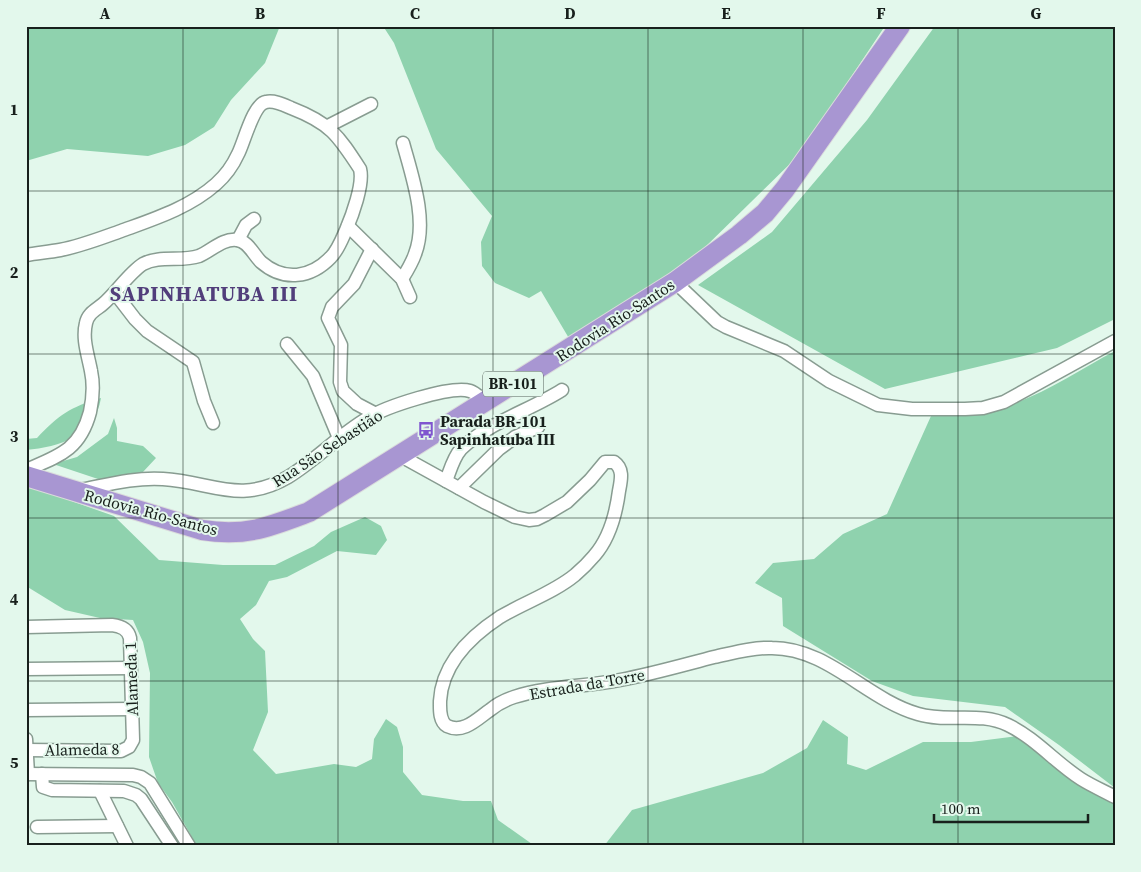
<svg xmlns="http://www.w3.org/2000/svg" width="1141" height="872" font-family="'Source Serif 4',serif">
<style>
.green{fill:#8fd2ae}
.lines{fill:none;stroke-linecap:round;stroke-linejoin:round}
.minor-casing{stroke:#889c91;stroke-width:15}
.trunk-casing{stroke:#dadbdb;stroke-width:22}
.minor{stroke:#fff;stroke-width:12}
.trunk{stroke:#a896d2;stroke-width:20}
.grid{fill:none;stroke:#18201c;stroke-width:1;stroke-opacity:0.55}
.labels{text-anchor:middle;stroke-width:4;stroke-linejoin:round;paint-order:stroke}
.shield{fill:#e3f8ec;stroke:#55615a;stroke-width:1}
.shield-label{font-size:15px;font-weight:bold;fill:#18201c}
.street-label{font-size:16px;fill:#18201c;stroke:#e3f8ec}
.poi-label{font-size:16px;font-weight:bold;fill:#18201c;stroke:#e3f8ec;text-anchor:start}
.district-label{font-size:21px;font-weight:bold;letter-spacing:1px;fill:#513e7b;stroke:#e3f8ec}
.neatline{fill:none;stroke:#18201c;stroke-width:2}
.grid-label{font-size:16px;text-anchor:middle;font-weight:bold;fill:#18201c}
</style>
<rect width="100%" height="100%" fill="#e3f8ec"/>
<g class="green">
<path d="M26,26H280L265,63L231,100L214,127L185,145L148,156L67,149L26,161Z"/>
<path d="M383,26H885L799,155L696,256L570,340L541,291L529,298L495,283L482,266L481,242L492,216L436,149L394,43Z"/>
<path d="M935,26H1115V319L1057,348L885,389L698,285L772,232L867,120Z"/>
<path d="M1115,351V788L1059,745L1005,707L913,696L872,681L783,626L782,598L755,583L773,563L814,559L843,534L887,514L931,416C955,414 980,414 1004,407C1043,395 1079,370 1115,351Z"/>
<path d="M101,398C95,436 60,447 26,450V439L37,438C59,415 70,407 101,398Z"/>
<path d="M114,418L117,428V441L143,446L156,458L142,473L101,480L53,464L77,457L108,434Z"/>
<path d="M26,485L114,516L159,560L223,565H275L314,546L331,532L365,517L381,526L387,540L376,555L337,551L287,577L269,581L256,605L240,619L253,639L265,651L268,712L253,750L276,774L334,764L356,767L372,759L374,739L386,719L397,727L403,747V772L422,795L463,801H491L498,820L532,844L553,846H197L172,802L158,783L149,757L150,673L143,642L133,620L100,618L65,610L26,586Z"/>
<path d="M823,720L848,737L847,764L866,770L923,742H971L1025,735L1084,783L1115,805V846H604L632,810L763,773L807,748Z"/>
</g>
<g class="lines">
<g class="minor-casing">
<g id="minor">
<path d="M328,126L371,104"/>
<path d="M348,226L402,279L410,297"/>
<path d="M238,240L246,225L254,219"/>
<path d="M372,249L354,284L332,307L328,318L341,345L340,382L343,391L357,404L376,414"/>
<path d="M26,255C37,253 49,252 60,250C81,246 101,238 121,231C154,219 189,208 216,184C225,176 233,165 238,154C244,143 253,104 266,102C274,100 284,105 291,108C330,123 338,135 360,169C364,184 352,216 346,230C342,239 338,250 331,257C311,278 284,282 261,262C253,254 248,241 237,240C223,238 211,251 199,256C182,262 159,255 143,264C129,273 116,293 103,304C96,310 88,313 86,323C82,339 88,355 91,371C94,385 93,398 90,412C80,450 59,456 26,470"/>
<path d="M402,279C407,271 412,263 415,254C428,221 412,176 403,143"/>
<path d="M675,282L717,322L726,327L784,351L829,381L878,405L912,409H965L983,408L1004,402L1115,341"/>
<path d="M115,293L135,319L147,331L193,362L204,401L213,423"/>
<path d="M287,344L313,376L339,438"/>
<path d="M399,455L484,502L515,517L529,520L537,519L545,515L567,502L590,480L605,462H614C624,469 621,480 619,491C616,514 610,538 594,556C589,562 582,569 575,575C553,593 525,602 500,617C471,636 442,664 440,701C440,709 439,721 447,726C464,734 478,718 490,710C497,704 505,700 514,697C549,686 584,687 620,680C652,674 683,665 714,657C733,653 753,647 772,648C828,648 866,699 918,714C947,723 980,711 1008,725C1035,738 1056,763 1081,779C1092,786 1104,791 1115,797"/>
<path d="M446,481C450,471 453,458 461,449C487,423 531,410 562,390"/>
<path d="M459,488L499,449L515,437L538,427"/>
<path d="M80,490C106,485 135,477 163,479C212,482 240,505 288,477C316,460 339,435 368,418C385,407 451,385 470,391C476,393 480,398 485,402"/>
<path d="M26,627L112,625C121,626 128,629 130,638L133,740L129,747L121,751L26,750"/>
<path d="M26,669L130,668"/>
<path d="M26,710L132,709"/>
<path d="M26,739L28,774"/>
<path d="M26,774L133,775L141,777L150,783L189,846"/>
<path d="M42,774L43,787L52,790L124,791L136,795L141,799L172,846"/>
<path d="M100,791L127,846"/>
<path d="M37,827L117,826"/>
</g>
</g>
<g class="trunk-casing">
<path id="trunk" d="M26,476L202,530C246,537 269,527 309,512L675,282L739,235L765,213L785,189L900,26"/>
</g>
<use href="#minor" class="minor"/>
<use href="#trunk" class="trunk"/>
</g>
<path class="grid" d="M183,26V846M338,26V846M493,26V846M648,26V846M803,26V846M958,26V846M26,191H1115M26,354H1115M26,518H1115M26,681H1115"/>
<defs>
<g id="bus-bare" transform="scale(1.35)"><path d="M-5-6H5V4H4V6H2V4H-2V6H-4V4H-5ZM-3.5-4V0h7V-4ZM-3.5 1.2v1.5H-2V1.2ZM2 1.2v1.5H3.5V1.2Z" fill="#8055cf" stroke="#e3f8ec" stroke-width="2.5" paint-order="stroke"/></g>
</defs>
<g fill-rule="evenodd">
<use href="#bus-bare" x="426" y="430"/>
</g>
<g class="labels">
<rect class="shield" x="483" y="371.5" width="60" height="25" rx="4"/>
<g class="shield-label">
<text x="513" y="389">BR-101</text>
</g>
<g class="street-label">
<text transform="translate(615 320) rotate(-33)" y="6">Rodovia Rio-Santos</text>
<text transform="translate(327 448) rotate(-33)" y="6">Rua São Sebastião</text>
<text transform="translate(151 512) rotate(15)" y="6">Rodovia Rio-Santos</text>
<text transform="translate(131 679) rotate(-92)" y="6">Alameda 1</text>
<text transform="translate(587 684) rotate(-10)" y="6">Estrada da Torre</text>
<text transform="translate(82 749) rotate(-1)" y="6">Alameda 8</text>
</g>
<g class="poi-label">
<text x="440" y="427">Parada BR-101<tspan x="440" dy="18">Sapinhatuba III</tspan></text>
</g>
<g class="district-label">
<text x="204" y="301">SAPINHATUBA III</text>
</g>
</g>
<rect width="1141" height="872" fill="none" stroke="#e3f8ec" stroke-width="55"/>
<path d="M934 814v8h154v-8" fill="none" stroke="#18201c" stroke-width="2.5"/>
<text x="941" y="814" font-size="15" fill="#18201c" stroke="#e3f8ec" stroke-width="4" paint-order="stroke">100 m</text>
<rect x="28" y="28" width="1086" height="816" class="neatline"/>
<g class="grid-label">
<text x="105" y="19">A</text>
<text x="260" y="19">B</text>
<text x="415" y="19">C</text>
<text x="570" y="19">D</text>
<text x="726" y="19">E</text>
<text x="881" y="19">F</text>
<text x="1036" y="19">G</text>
<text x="14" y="115">1</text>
<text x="14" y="278">2</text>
<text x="14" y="442">3</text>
<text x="14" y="605">4</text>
<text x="14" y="768">5</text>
</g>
</svg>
